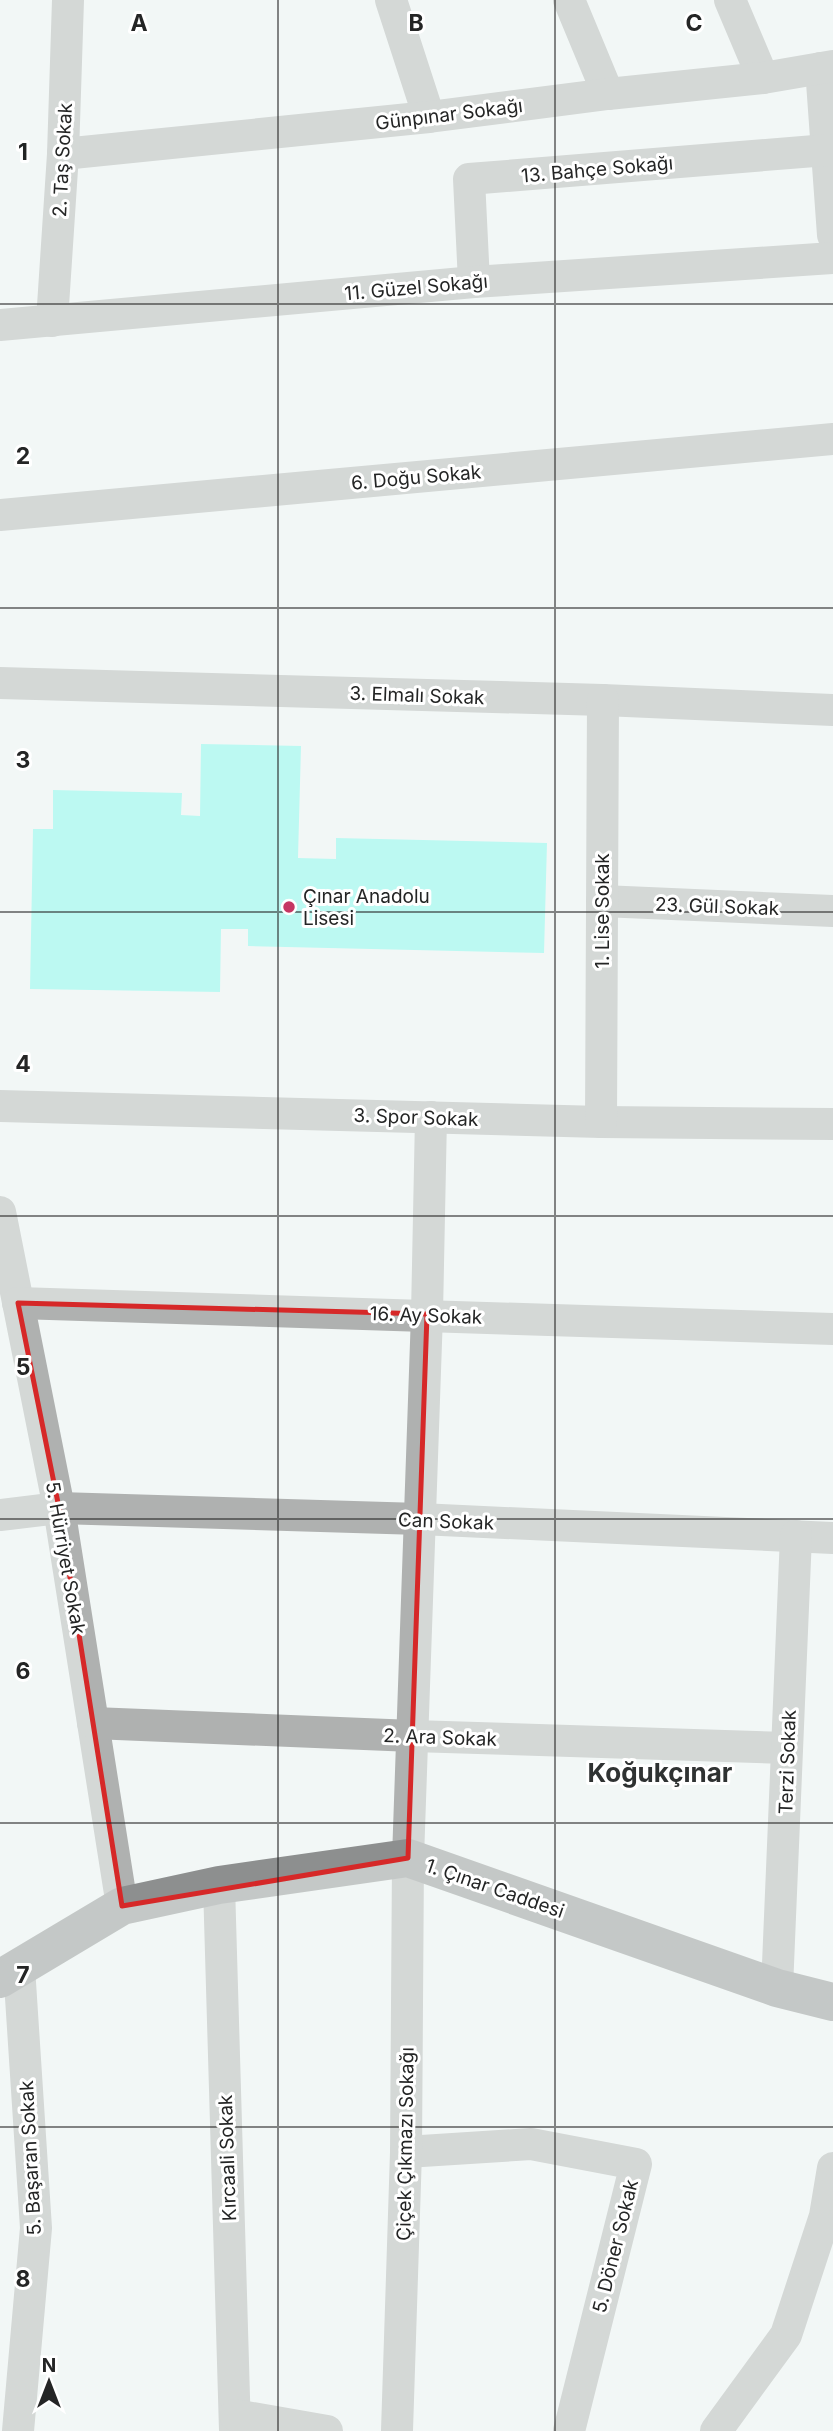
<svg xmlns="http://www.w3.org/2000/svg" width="833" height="2431" font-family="Inter,sans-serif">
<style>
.building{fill:#7afbee}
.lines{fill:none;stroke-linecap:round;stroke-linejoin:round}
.minor{stroke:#afb1b0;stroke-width:32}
.secondary{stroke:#8d8f8f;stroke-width:38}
.marked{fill:none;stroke:#d62828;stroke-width:5;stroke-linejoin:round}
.grid{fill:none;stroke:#242525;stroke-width:2;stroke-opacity:0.55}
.poi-dot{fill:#c53763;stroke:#fff;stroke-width:2.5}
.labels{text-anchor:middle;stroke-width:6;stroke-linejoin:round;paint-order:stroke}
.street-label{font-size:19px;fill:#242525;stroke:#fff}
.poi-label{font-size:19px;fill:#242525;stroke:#fff;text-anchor:start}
.district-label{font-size:26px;font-weight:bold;fill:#2f3232;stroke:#fff}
.grid-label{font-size:23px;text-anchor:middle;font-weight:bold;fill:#242525;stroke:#fff;stroke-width:6;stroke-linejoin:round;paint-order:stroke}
</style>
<rect width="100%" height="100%" fill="#f2f7f6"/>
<path class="building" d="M201,744L301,746L298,858L336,859V838L547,843L544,953L248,946V929H221L220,992L30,989L33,829H53V790L182,793L181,815L200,816Z"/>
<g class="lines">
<g class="minor">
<path d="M391,0L429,117"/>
<path d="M569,0L608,94"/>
<path d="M730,0L763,78"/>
<path d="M821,68L833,235"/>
<path d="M63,154L429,117L608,94L763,78L833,66"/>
<path d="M474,282L469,179L827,150"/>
<path d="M52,321L63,154L68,0"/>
<path d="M0,325L474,282L833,258"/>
<path d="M0,515L833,439"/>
<path d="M0,683L603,700L833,710"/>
<path d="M602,901L833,911"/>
<path d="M0,1106L601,1122L833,1124"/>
<path d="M601,1122L603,700"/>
<path d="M0,1212L59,1508L122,1906"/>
<path d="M18,1303L833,1329"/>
<path d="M0,1515L59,1508L420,1519L833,1538"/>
<path d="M93,1723L413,1736L787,1748"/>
<path d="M219,1885L235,2431"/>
<path d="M777,1988L796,1536"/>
<path d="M406,2152L531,2144L636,2164L569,2431"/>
<path d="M235,2415L327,2431"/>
<path d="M18,2431L36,2228L19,1967"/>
<path d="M397,2431L406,2152L408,1858L427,1314L431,1117"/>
<path d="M716,2431L786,2335L825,2216L833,2168"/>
</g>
<path class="secondary" d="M0,1979L122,1906L219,1885L408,1858L777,1988L833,2002"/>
</g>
<path d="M0 0H833V2431H0ZM18,1303L427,1314L408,1858L122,1906L59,1508Z" fill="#f2f7f6" fill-opacity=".55" fill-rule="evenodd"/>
<path class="marked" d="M18,1303L427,1314L408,1858L122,1906L59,1508Z"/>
<path class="grid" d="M278,0V2431M555,0V2431M0,304H833M0,608H833M0,912H833M0,1216H833M0,1519H833M0,1823H833M0,2127H833"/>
<circle class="poi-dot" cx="289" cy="907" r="7"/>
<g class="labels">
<g class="street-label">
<text transform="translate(449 114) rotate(-7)" y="7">Günpınar Sokağı</text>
<text transform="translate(62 160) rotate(-87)" y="7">2. Taş Sokak</text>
<text transform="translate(597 169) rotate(-5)" y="7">13. Bahçe Sokağı</text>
<text transform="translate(416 287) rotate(-5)" y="7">11. Güzel Sokağı</text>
<text transform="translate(416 477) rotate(-5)" y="7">6. Doğu Sokak</text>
<text transform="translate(417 695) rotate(2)" y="7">3. Elmalı Sokak</text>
<text transform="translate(717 906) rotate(2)" y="7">23. Gül Sokak</text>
<text transform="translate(602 911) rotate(-90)" y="7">1. Lise Sokak</text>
<text transform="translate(416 1117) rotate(2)" y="7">3. Spor Sokak</text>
<text transform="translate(426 1315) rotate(2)" y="7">16. Ay Sokak</text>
<text transform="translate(446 1521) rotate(2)" y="7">Can Sokak</text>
<text transform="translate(66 1558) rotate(80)" y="7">5. Hürriyet Sokak</text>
<text transform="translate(440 1737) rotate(2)" y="7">2. Ara Sokak</text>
<text transform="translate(787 1762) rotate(-88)" y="7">Terzi Sokak</text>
<text transform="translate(495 1888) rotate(19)" y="7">1. Çınar Caddesi</text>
<text transform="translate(405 2144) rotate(-89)" y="7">Çiçek Çıkmazı Sokağı</text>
<text transform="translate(30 2158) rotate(-93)" y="7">5. Başaran Sokak</text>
<text transform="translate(227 2158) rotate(-92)" y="7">Kırcaali Sokak</text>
<text transform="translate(615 2246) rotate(-76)" y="7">5. Döner Sokak</text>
</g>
<g class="poi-label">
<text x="303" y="903">Çınar Anadolu<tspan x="303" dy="22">Lisesi</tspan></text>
</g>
<g class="district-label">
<text x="660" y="1782">Koğukçınar</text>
</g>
</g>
<g class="grid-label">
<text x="139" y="31">A</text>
<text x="416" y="31">B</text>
<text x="694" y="31">C</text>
<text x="23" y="160">1</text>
<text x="23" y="464">2</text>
<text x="23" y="768">3</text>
<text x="23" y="1072">4</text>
<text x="23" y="1375">5</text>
<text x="23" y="1679">6</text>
<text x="23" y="1983">7</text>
<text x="23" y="2287">8</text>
</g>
<g transform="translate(49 2382)" stroke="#ffffff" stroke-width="5" paint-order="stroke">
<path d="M0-5L12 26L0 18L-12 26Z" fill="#242525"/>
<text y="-10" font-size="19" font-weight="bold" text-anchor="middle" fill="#242525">N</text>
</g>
</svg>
